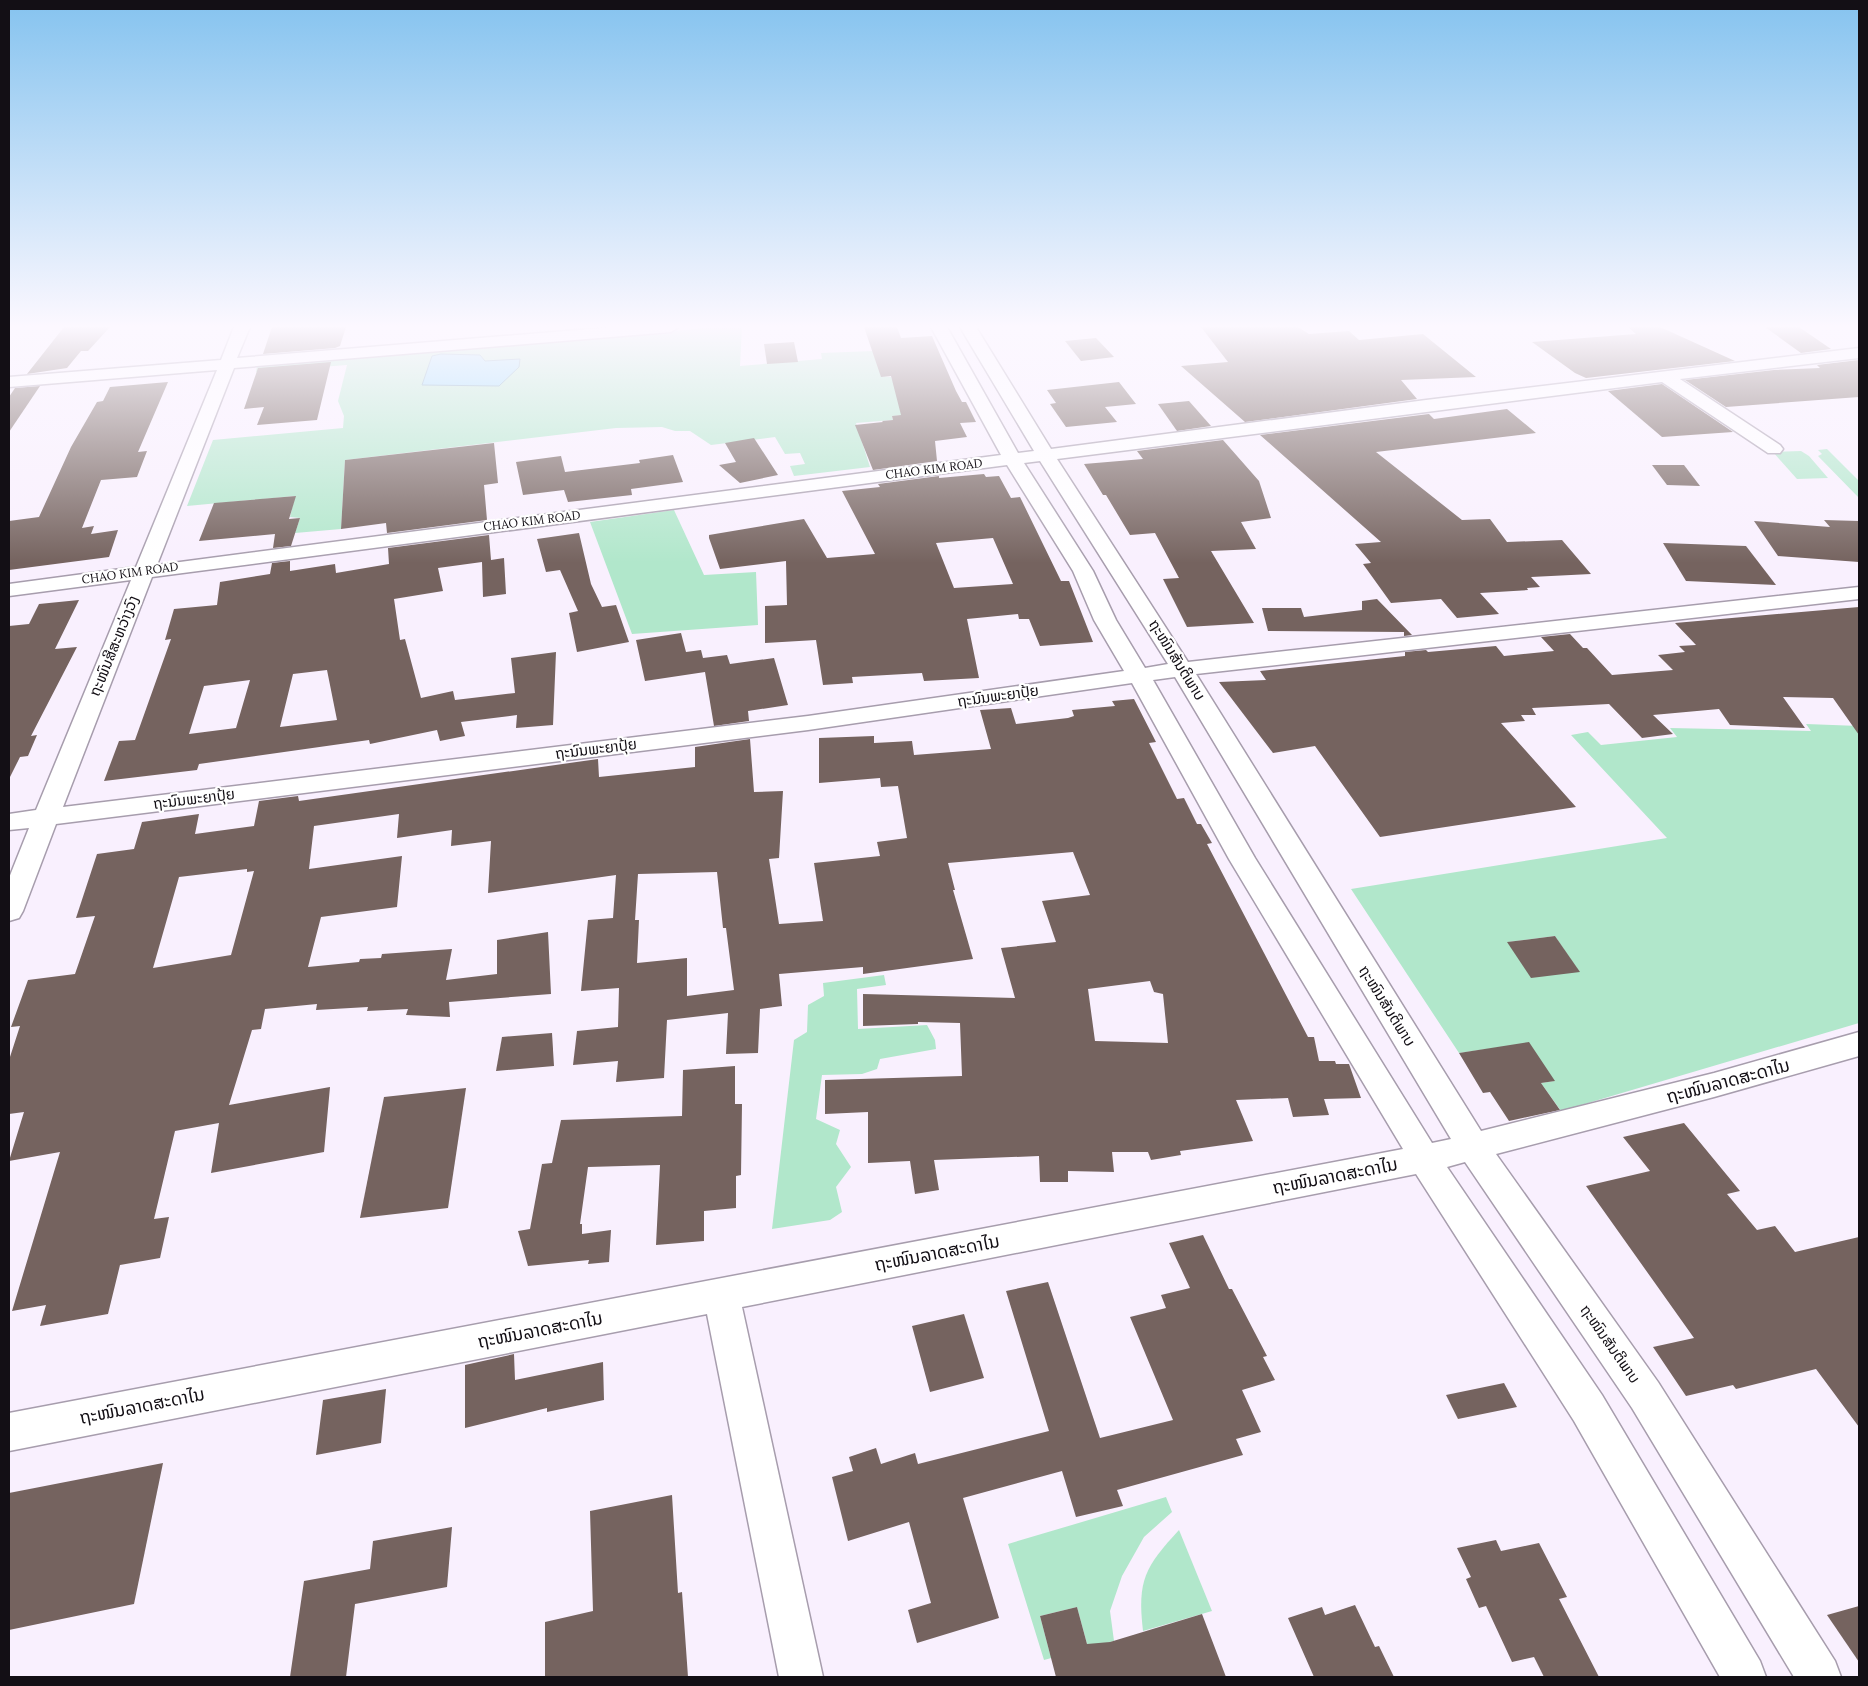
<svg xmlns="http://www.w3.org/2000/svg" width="1868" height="1686" font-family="Lora,'Noto Sans Lao',serif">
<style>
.green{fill:#b1e7cb;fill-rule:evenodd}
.water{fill:#90d9fa;stroke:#6a9cb5}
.building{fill:#75635f;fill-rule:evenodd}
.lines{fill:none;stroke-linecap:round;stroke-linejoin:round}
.minor-casing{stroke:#a79dad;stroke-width:3}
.minor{fill:#fff;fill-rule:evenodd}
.labels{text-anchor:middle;stroke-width:4.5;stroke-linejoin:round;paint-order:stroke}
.far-street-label{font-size:12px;fill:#130f15;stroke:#fff}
.street-label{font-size:15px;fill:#130f15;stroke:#fff}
.near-street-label{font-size:18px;fill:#130f15;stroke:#fff}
</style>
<rect width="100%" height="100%" fill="#f9f0fe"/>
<g class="green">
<path d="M719,327H742L740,366L822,359L821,353L873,351L881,376L891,377L907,415L892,416L893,420L856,423L870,467L794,476L790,466L805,464L800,453L785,454L775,437L711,445L690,431H675L662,427L616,428L345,460L341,529L295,533L300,518L290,517L295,496L187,506L213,440L343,428L344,416L338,401L347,365L256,372L257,366ZM441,354L480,355L485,361L520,359L422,385L432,357Z"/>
<path d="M1827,449L1859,481V498L1818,456L1822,454L1818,450Z"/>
<path d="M1801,451L1809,456L1828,478L1797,479L1773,452Z"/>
<path d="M674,510L704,575L756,572L758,625L632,634L590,522Z"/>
<path d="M1806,724L1859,726V1023L1561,1111L1541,1083L1554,1081L1529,1043L1459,1053L1351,889L1667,838L1571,735L1588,732L1601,745L1677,737L1670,728L1811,731ZM1555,936L1579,972L1508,942Z"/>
<path d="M884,975L886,985L857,989L858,1029L927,1025L935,1040L936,1049L880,1059L877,1069L862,1074L822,1075L816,1119L840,1130L836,1144L851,1167L836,1187L842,1212L830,1220L772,1229L794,1040L807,1032L808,1005L824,996L823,983Z"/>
<path d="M1166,1497L1172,1512L1144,1537L1122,1576L1110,1611L1114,1641L1044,1660L1008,1544ZM1077,1607L1087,1644L1050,1654L1040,1616Z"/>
<path d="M1179,1530L1212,1611L1143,1631C1137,1580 1145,1567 1179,1530Z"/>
</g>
<path class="water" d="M441,354L480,355L485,361L520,359L519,367L499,386L422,385L432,356Z"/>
<g class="building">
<path d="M64,327H110L88,351H81L67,368L27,374Z"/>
<path d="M272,327H346L340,346L335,348L263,354Z"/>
<path d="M864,327H897L901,338L932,336L956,391L962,402H966L976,422L960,423L967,437L935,441L937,461L873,470L855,425L883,422L882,421L893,420L892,416L901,415L891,376L881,377Z"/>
<path d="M1201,327H1298L1309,334L1349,331L1359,340L1423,334L1476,377L1401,380L1417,399L1245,422L1181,366L1228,362Z"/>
<path d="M1628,327H1660L1735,361L1586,378L1575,373L1532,342L1636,334Z"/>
<path d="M1765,327H1799L1831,349L1801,353Z"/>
<path d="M1096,338L1114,357L1081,361L1065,341Z"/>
<path d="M794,342L798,362L767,364L764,344Z"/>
<path d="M1859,360V397L1726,407L1685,380L1774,370L1820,368L1817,365Z"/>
<path d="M331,362L317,420L257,425L264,407L244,409L258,368Z"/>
<path d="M168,382L138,452L147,451L137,477L101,480L82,528L94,526L91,534L118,530L109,557L9,570V521L39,517L71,447L97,402L103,401L110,387Z"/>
<path d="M1119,382L1136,404L1105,407L1117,422L1066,427L1050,404L1056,403L1047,390Z"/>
<path d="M1662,384L1733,432L1662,437L1608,391Z"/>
<path d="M40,386L9,432V397L15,388Z"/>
<path d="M1189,401L1211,426L1177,431L1158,404Z"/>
<path d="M1507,409L1536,433L1376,452L1462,520L1490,519L1507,542L1562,540L1591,574L1531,577L1540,587L1527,588L1528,590L1480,593L1499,614L1457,618L1441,599L1391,603L1363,564L1371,563L1355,544L1381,542L1260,435L1429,414L1434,419Z"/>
<path d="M754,438L778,475L740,483L719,465L736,462L725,443Z"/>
<path d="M1223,440L1259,481L1271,518L1241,522L1256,549L1211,551L1254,623L1187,627L1163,579L1179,578L1155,533L1130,535L1106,495H1103L1084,464L1143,459L1137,451Z"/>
<path d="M494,443L498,483L484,485L487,520L387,533L386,523L341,529L345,460Z"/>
<path d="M673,455L683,482L631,489L632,495L568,502L564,490L523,495L516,462L561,456L565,472L640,463L639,460Z"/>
<path d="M1652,465H1684L1700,486L1667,485Z"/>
<path d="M984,474L986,477L999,476L1011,498L1020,497L1061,581H1069L1093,642L1040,646L1029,619H1019L1018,614L967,619L979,678L924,681L922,673L852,677L853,683L823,685L816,640L765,643V606L787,605L786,561L720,569L709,538V535L804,519L827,558L875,554L842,491L880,487L878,484L939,476V478ZM993,538L1013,584L954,588L936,543Z"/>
<path d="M296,496L289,519L300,518L291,546L273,548L275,534L199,541L214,503Z"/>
<path d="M1824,520L1859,521V562L1778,556L1754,521L1830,527Z"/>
<path d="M579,533L591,584L602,607L616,605L629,642L577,652L569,613L578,611L560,570L546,572L537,539Z"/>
<path d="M489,535L491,560L504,558L506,594L483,597L482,562L438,568L443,591L394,599L400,640L405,639L421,698L453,691L455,700L515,693L511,658L556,652L553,725L516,728L517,715L461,722L465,736L440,741L437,730L370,744L369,740L199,764L197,770L104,781L119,741L135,740L171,639L165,640L174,609L217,605L220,582L270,574L272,563L290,561V571L335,564L336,573L389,564L388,548ZM327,670L337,720L280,727L293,674ZM250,680L236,728L189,734L204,686Z"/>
<path d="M1663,543L1746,546L1776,585L1686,581Z"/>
<path d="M1377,599L1412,635L1404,636V632L1268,631L1262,608H1301L1304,617L1362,610V601Z"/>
<path d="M79,600L55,649L77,647L31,736L37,735L28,756L20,757L9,779V626L29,624L39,604Z"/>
<path d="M1859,607V735L1833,698L1783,697L1805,728L1730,725L1719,709L1653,715L1673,734L1642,738L1609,704L1532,708L1536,715H1521L1525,721L1501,723L1576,807L1380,837L1315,746L1273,753L1219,682L1266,680L1260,671L1405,656V652L1426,650L1428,652L1496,646L1504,656L1554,651L1541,637L1570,634L1583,648H1587L1612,675L1673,670L1658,655L1685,652L1679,646L1696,645L1675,623Z"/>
<path d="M681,633L686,652L701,650L703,658L727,655L730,664L774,658L788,705L748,711L749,721L714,726L705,672L645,681L636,640Z"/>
<path d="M1134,699L1156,742L1149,743L1177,799L1184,798L1197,824H1201L1212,843L1207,844L1308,1037H1314L1319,1061H1335L1336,1064H1349L1361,1098L1324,1099L1329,1115L1293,1117L1288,1098L1236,1100L1253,1141L1180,1151L1181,1155L1151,1160L1148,1152H1112L1114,1172L1068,1171V1182H1040L1039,1156L934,1160L939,1190L915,1194L910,1161L868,1163V1112L825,1114V1080L962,1076L960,1023L918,1022V1024L863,1026V994L1015,998L1001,948L1056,942L1042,901L1090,895L1073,852L948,863L955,890H953L973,959L863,974V967L779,974L782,1006L760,1009L758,1053L726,1054L728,1013L667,1020L664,1078L616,1082L618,1061L573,1065L577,1031L618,1027L619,988L581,991L588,920L613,918L616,875L488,893L491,841L451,846L452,830L397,838L399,814L314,826L309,869L402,856L397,907L321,917L308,967L359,962L360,959L381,958L382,954L452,949L446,980L497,974V940L548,932L551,994L449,1002L450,1017L406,1015L408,1009L367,1011L368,1007L316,1010L317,1004L265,1009L261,1029L252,1030L229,1105L330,1087L324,1152L211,1173L219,1123L175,1131L154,1219L169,1217L160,1258L120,1265L108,1314L40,1326L46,1305L12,1311L60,1152L9,1161L24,1112L9,1114V1060L20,1026L11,1027L28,980L75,974L95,916L76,918L97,854L134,849L142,822L199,814L195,834L254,826L259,801L298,796L299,801L598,759L599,777L695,767V747L750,739L754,792L783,791L779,858L769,859L779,924L823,921L814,863L880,856L877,842L907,838L898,786L881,787L880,778L819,783V738L874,736V743L912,741L914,755L991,749L980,710L1011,708L1016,724L1068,718L1074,716L1072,710L1115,706L1112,701ZM247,869V872L254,871L231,955L153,968L179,877ZM717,872L723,928H726L734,990L687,996V958L637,963L639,920H635L638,874ZM1150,981L1154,992L1163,994L1168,1043L1095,1041L1088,989Z"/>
<path d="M1555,936L1580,972L1531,978L1507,942Z"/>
<path d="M552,1033L554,1066L496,1071L502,1037Z"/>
<path d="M1529,1042L1555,1081L1541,1083L1560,1110L1509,1121L1490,1092L1483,1093L1459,1053Z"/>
<path d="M735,1066V1104H742L741,1175L736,1176V1208L704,1211V1241L656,1245L660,1165L588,1167L580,1224H582V1234L611,1230L609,1262L588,1264L589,1260L528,1266L518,1231L530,1229L542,1164L552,1163L561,1120L682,1116L683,1070Z"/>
<path d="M466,1088L448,1208L360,1218L384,1097Z"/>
<path d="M1684,1123L1740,1191L1727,1194L1757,1230L1775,1226L1795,1252L1859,1237V1427L1816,1369L1736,1389L1733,1385L1686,1396L1653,1347L1694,1338L1586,1186L1650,1171L1623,1137Z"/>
<path d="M1203,1235L1229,1289H1232L1267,1356L1263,1357L1275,1380L1242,1390L1261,1432L1236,1439L1243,1455L1117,1490L1123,1506L1076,1517L1062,1471L963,1498L999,1618L917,1643L908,1610L931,1603L909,1522L848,1541L832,1477L853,1471L849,1457L876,1448L881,1464L915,1453L918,1464L1049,1431L1006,1291L1048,1282L1100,1438L1173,1420L1130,1317L1166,1308L1161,1295L1190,1288L1169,1243Z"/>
<path d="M964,1314L984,1378L930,1392L912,1326Z"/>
<path d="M514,1354L515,1380L603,1362L604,1400L547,1412V1408L465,1428V1365Z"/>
<path d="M1504,1383L1517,1407L1458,1419L1446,1395Z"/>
<path d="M386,1389L381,1443L316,1455L323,1400Z"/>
<path d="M163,1463L134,1604L9,1630V1493Z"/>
<path d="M672,1495L678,1593L682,1592L688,1677H545V1622L593,1611L590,1511Z"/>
<path d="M452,1527L447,1587L355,1604L346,1677H290L304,1581L370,1569L373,1541Z"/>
<path d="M1496,1540L1501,1551L1539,1543L1567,1597L1559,1599L1599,1677H1544L1534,1657L1512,1662L1486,1606L1479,1608L1466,1579L1471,1577L1457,1548Z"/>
<path d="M1355,1605L1375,1647L1379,1646L1394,1677H1314L1288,1618L1322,1607L1325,1615Z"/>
<path d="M1859,1606V1662L1827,1615Z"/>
<path d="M1077,1607L1087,1644L1110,1642L1202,1614L1226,1677H1056L1040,1616Z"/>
</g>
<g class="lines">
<g class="minor-casing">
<path id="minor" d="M234,327H250L237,358L615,327H679L671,332L234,368L157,565L1001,455L931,327H947L1018,453L1034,451L960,327H976L1051,449L1426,400L1859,348V358L1680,379L1780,445L1783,449L1780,453H1768L1662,382L1057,459L1188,662L1859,587V599L1196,674L1481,1131L1714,1073L1859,1032V1056L1714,1097L1496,1154L1658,1382L1835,1661L1841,1677H1794L1632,1408L1465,1162L1447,1167L1602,1395L1760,1661L1766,1677H1720L1574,1421L1416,1174L742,1307L823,1677H779L707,1314L9,1451V1413L1403,1149L1229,859L1132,683L808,730L56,824L23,911L19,918L9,921V878L29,828L9,830V814L36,810L131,580L9,596V584L136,567L217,370L9,387V377L221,360ZM1040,461L1168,664L1145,668L1116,620L1093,571L1024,463ZM1007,465L1073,571L1094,620L1124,671L808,716L63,807L152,577ZM1175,677L1451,1139L1432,1143L1255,858L1153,680Z"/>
</g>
<use href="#minor" class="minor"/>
</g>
<linearGradient id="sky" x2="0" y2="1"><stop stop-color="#85c3ef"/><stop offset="0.58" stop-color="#fcf8ff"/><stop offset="1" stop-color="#fcf8ff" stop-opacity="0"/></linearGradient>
<rect width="1868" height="563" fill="url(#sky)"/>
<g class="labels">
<g class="far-street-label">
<text transform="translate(934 469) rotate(-7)" y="4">CHAO KIM ROAD</text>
<text transform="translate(532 521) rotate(-7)" y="4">CHAO KIM ROAD</text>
<text transform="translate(130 573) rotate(-8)" y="4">CHAO KIM ROAD</text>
</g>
<g class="street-label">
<text transform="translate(114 646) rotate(-68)" y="5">ຖະໜົນສີສະຫວ່າງວົງ</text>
<text transform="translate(1177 660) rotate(58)" y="5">ຖະໜົນສັນຕິພາບ</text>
<text transform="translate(998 696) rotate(-8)" y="5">ຖະນົນພະຍາປຸ້ຍ</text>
<text transform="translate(596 749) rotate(-7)" y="5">ຖະນົນພະຍາປຸ້ຍ</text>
<text transform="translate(194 799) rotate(-7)" y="5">ຖະນົນພະຍາປຸ້ຍ</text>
<text transform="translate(1387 1006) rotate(58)" y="5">ຖະໜົນສັນຕິພາບ</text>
<text transform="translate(1610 1344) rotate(55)" y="5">ຖະໜົນສັນຕິພາບ</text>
</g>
<g class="near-street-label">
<text transform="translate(1728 1081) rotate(-15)" y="6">ຖະໜົນລາດສະດາໄນ</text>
<text transform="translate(1335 1176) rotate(-11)" y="6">ຖະໜົນລາດສະດາໄນ</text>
<text transform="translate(937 1253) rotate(-11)" y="6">ຖະໜົນລາດສະດາໄນ</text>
<text transform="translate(540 1330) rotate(-11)" y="6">ຖະໜົນລາດສະດາໄນ</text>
<text transform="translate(142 1406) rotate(-11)" y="6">ຖະໜົນລາດສະດາໄນ</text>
</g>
</g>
<rect width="1868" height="1686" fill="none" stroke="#130f15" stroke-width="20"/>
</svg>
